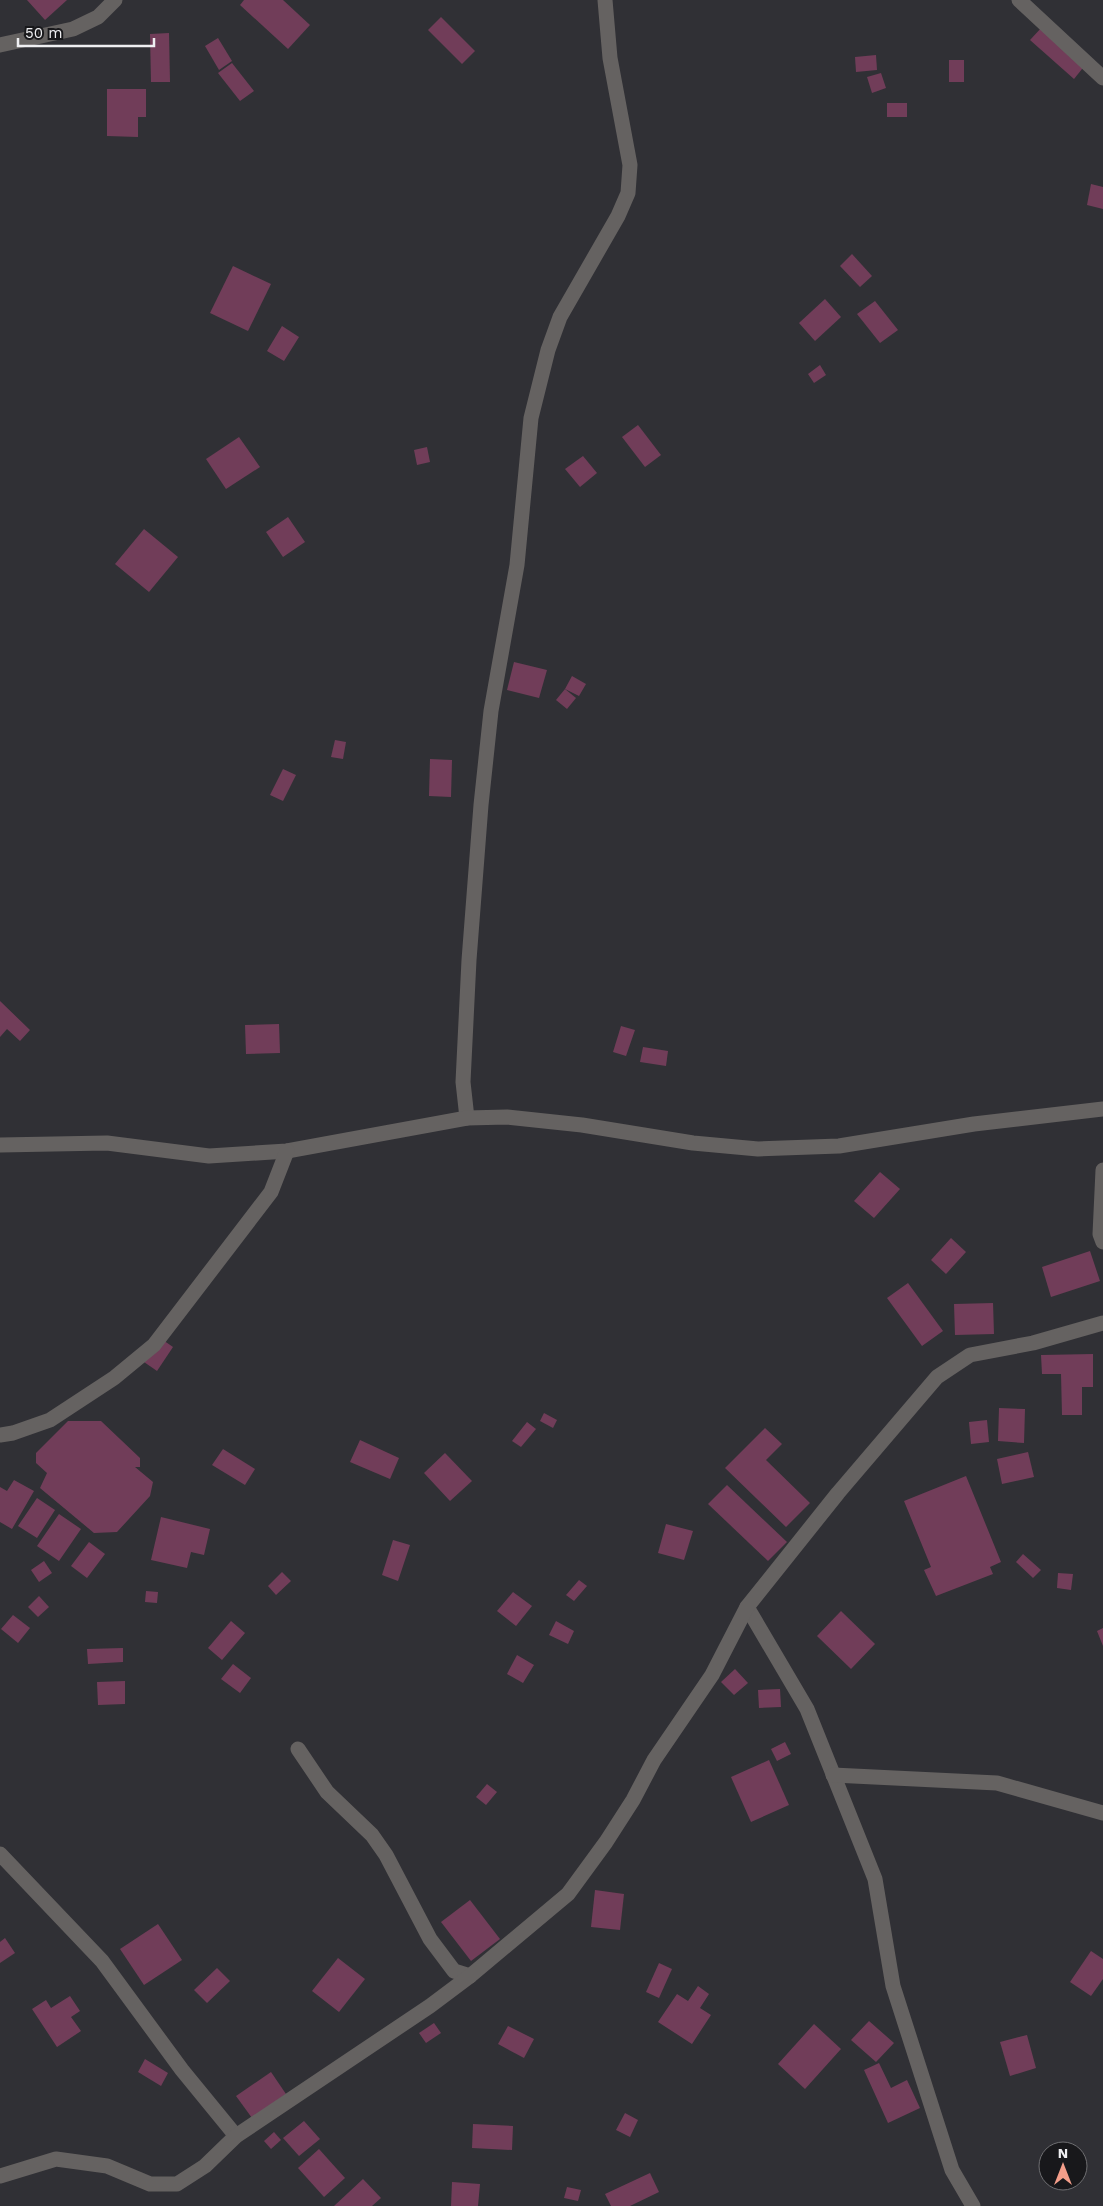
<svg xmlns="http://www.w3.org/2000/svg" width="1103" height="2206" font-family="'Work Sans',sans-serif">
<style>
.building{fill:#713d59}
.lines{fill:none;stroke-linecap:round;stroke-linejoin:round}
.minor{stroke:#656261;stroke-width:15}
</style>
<rect width="100%" height="100%" fill="#303035"/>
<g class="building">
<path d="M27,0H67L45,20Z"/>
<path d="M244,0H283L310,25L288,49L240,5Z"/>
<path d="M441,17L475,51L462,64L428,30Z"/>
<path d="M1043,26L1086,64L1074,79L1030,40Z"/>
<path d="M169,33L170,82H151L150,34Z"/>
<path d="M218,38L232,61L219,70L205,46Z"/>
<path d="M876,55L877,70L856,72L855,57Z"/>
<rect x="949" y="60" width="15" height="22"/>
<path d="M232,63L254,91L240,101L218,73Z"/>
<path d="M881,73L886,88L872,93L867,77Z"/>
<path d="M107,89H146V117H138V137L107,136Z"/>
<rect x="887" y="103" width="20" height="14"/>
<path d="M1091,184L1103,187V209L1087,205Z"/>
<path d="M852,254L872,276L860,287L840,266Z"/>
<path d="M233,266L271,284L248,331L210,313Z"/>
<path d="M825,299L841,317L815,341L799,323Z"/>
<path d="M875,301L898,330L880,343L857,314Z"/>
<path d="M282,326L299,337L284,361L267,351Z"/>
<path d="M820,365L826,375L814,383L808,374Z"/>
<path d="M638,425L661,455L645,467L622,437Z"/>
<path d="M239,437L260,467L226,489L206,459Z"/>
<path d="M427,447L430,462L417,465L414,450Z"/>
<path d="M583,456L597,473L580,487L565,469Z"/>
<path d="M288,517L305,542L283,557L266,532Z"/>
<path d="M144,529L178,557L149,592L115,564Z"/>
<path d="M514,662L547,670L539,698L507,690Z"/>
<path d="M572,676L586,684L579,696L565,689Z"/>
<path d="M565,689L576,698L567,709L556,700Z"/>
<path d="M335,740L346,742L343,759L331,757Z"/>
<path d="M430,759L452,760L451,797L429,796Z"/>
<path d="M283,769L296,775L283,801L270,795Z"/>
<path d="M0,1001L30,1030L20,1041L7,1029L0,1037Z"/>
<path d="M279,1024L280,1053L246,1054L245,1025Z"/>
<path d="M621,1026L635,1030L626,1056L613,1052Z"/>
<path d="M643,1047L668,1051L666,1066L640,1062Z"/>
<path d="M880,1172L900,1189L874,1218L854,1201Z"/>
<path d="M951,1238L966,1252L946,1274L931,1260Z"/>
<path d="M1090,1251L1100,1281L1051,1297L1042,1267Z"/>
<path d="M908,1283L943,1331L922,1346L887,1298Z"/>
<path d="M993,1303L994,1334L955,1335L954,1304Z"/>
<path d="M160,1338L173,1347L157,1371L144,1362Z"/>
<path d="M1093,1354V1387H1082V1415H1062L1061,1374H1042L1041,1355Z"/>
<path d="M999,1408L1025,1409L1024,1443L998,1441Z"/>
<path d="M544,1413L557,1420L553,1428L540,1421Z"/>
<path d="M987,1420L989,1442L971,1444L969,1422Z"/>
<path d="M68,1421H101L140,1458V1467H135L153,1482L150,1496L117,1532L94,1533L40,1488L47,1473L36,1463V1453Z"/>
<path d="M527,1422L536,1429L521,1447L512,1441Z"/>
<path d="M765,1428L782,1444L766,1460L810,1503L786,1527L725,1468Z"/>
<path d="M360,1440L399,1458L390,1479L350,1462Z"/>
<path d="M223,1449L255,1469L245,1485L212,1465Z"/>
<path d="M1028,1452L1034,1477L1002,1484L997,1459Z"/>
<path d="M445,1453L472,1481L450,1501L424,1473Z"/>
<path d="M966,1476L1001,1562L990,1567L993,1574L936,1596L924,1570L931,1567L904,1501Z"/>
<path d="M14,1480L34,1491L12,1529L0,1522V1487L7,1491Z"/>
<path d="M727,1485L787,1542L768,1561L708,1504Z"/>
<path d="M37,1498L55,1510L37,1538L18,1526Z"/>
<path d="M59,1514L81,1529L59,1561L37,1546Z"/>
<path d="M161,1517L210,1529L204,1555L191,1552L187,1568L151,1560Z"/>
<path d="M666,1524L693,1531L684,1560L658,1553Z"/>
<path d="M393,1540L410,1545L398,1581L382,1575Z"/>
<path d="M89,1542L105,1554L87,1578L71,1566Z"/>
<path d="M1023,1554L1041,1570L1033,1578L1016,1562Z"/>
<path d="M44,1561L52,1573L39,1582L31,1570Z"/>
<path d="M282,1572L291,1581L276,1595L268,1586Z"/>
<path d="M1058,1573L1073,1574L1071,1590L1057,1588Z"/>
<path d="M579,1580L587,1586L574,1601L566,1595Z"/>
<path d="M146,1591L158,1592L157,1603L145,1602Z"/>
<path d="M513,1592L532,1606L516,1626L497,1611Z"/>
<path d="M39,1596L49,1607L38,1617L28,1607Z"/>
<path d="M841,1611L875,1644L851,1669L817,1636Z"/>
<path d="M13,1615L30,1628L18,1643L1,1629Z"/>
<path d="M231,1621L245,1633L222,1660L208,1648Z"/>
<path d="M556,1621L574,1631L568,1644L549,1635Z"/>
<path d="M1103,1628V1646L1097,1631Z"/>
<path d="M123,1648V1662L88,1664L87,1649Z"/>
<path d="M517,1655L534,1665L523,1683L507,1674Z"/>
<path d="M233,1664L251,1678L240,1693L221,1679Z"/>
<path d="M735,1669L748,1683L734,1695L721,1682Z"/>
<path d="M125,1681V1704L98,1705L97,1682Z"/>
<path d="M780,1689L781,1707L759,1708L758,1690Z"/>
<path d="M785,1742L791,1754L777,1761L771,1749Z"/>
<path d="M769,1760L789,1805L751,1822L731,1777Z"/>
<path d="M487,1784L497,1792L486,1805L476,1797Z"/>
<path d="M595,1890L624,1894L620,1930L591,1927Z"/>
<path d="M470,1900L500,1939L471,1961L441,1922Z"/>
<path d="M158,1924L182,1960L144,1985L120,1949Z"/>
<path d="M5,1938L15,1953L0,1963V1942Z"/>
<path d="M1091,1951L1103,1959V1979L1091,1996L1070,1982Z"/>
<path d="M338,1958L365,1979L339,2012L312,1991Z"/>
<path d="M659,1963L672,1969L659,1998L646,1992Z"/>
<path d="M217,1968L230,1981L207,2003L194,1990Z"/>
<path d="M698,1986L709,1994L700,2008L711,2015L692,2044L658,2022L677,1994L688,2001Z"/>
<path d="M70,1996L80,2011L71,2017L81,2031L57,2047L32,2009L46,2000L51,2008Z"/>
<path d="M869,2021L894,2043L876,2062L851,2040Z"/>
<path d="M434,2023L441,2033L426,2043L419,2033Z"/>
<path d="M814,2024L841,2049L805,2089L778,2064Z"/>
<path d="M508,2026L534,2039L524,2058L498,2044Z"/>
<path d="M1027,2035L1036,2068L1010,2076L1000,2042Z"/>
<path d="M145,2059L168,2073L161,2086L138,2072Z"/>
<path d="M879,2063L891,2088L907,2080L920,2108L888,2123L864,2070Z"/>
<path d="M271,2072L286,2094L252,2118L236,2096Z"/>
<path d="M625,2113L638,2120L630,2137L616,2130Z"/>
<path d="M304,2121L320,2139L299,2156L283,2138Z"/>
<path d="M473,2124L513,2126L512,2150L472,2148Z"/>
<path d="M274,2132L281,2140L271,2149L264,2141Z"/>
<path d="M319,2149L345,2178L324,2197L298,2168Z"/>
<path d="M650,2173L659,2192L630,2206H611L605,2194Z"/>
<path d="M363,2179L381,2198L372,2206H334Z"/>
<path d="M452,2182L480,2184L478,2206H451Z"/>
<path d="M567,2187L581,2190L578,2201L564,2198Z"/>
</g>
<g class="lines">
<g class="minor">
<path d="M1019,0L1103,78"/>
<path d="M0,45L73,29L98,17L115,0"/>
<path d="M467,1118L463,1082L469,960L481,805L491,711L517,565L531,418L548,350L560,317L618,216L628,193L630,165L610,58L605,0"/>
<path d="M0,1145L107,1143L209,1156L287,1151L467,1118L507,1117L582,1125L693,1143L758,1149L839,1146L974,1124L1103,1109"/>
<path d="M1103,1170L1100,1234L1103,1242"/>
<path d="M0,1435L13,1433L50,1420L114,1378L154,1345L271,1192L287,1151"/>
<path d="M747,1607L807,1709L875,1879L893,1986L952,2170L973,2206"/>
<path d="M298,1749L327,1792L372,1835L386,1855L430,1939L454,1971L470,1976"/>
<path d="M833,1775L997,1783L1103,1813"/>
<path d="M0,1854L102,1961L182,2070L236,2136"/>
<path d="M0,2176L56,2159L107,2166L150,2184H177L205,2166L236,2136L430,2006L470,1976L568,1894L606,1842L633,1800L654,1760L712,1675L747,1607L838,1493L937,1377L970,1355L1033,1343L1103,1323"/>
</g>
</g>
<g transform="translate(1063 2166)"><circle r="24" fill="#18181b" stroke="#6e6e71"/>
<path d="M0-4L9 19L0 12L-9 19Z" fill="#f49e8a"/>
<text y="-8" font-size="14" font-weight="bold" text-anchor="middle" fill="#efeff2">N</text>
</g>
<path d="M18 38v8h136v-8" fill="none" stroke="#efeff2" stroke-width="2.5"/>
<text x="25" y="38" font-size="15" fill="#efeff2" stroke="#18181b" stroke-width="4" paint-order="stroke">50 m</text>
</svg>
